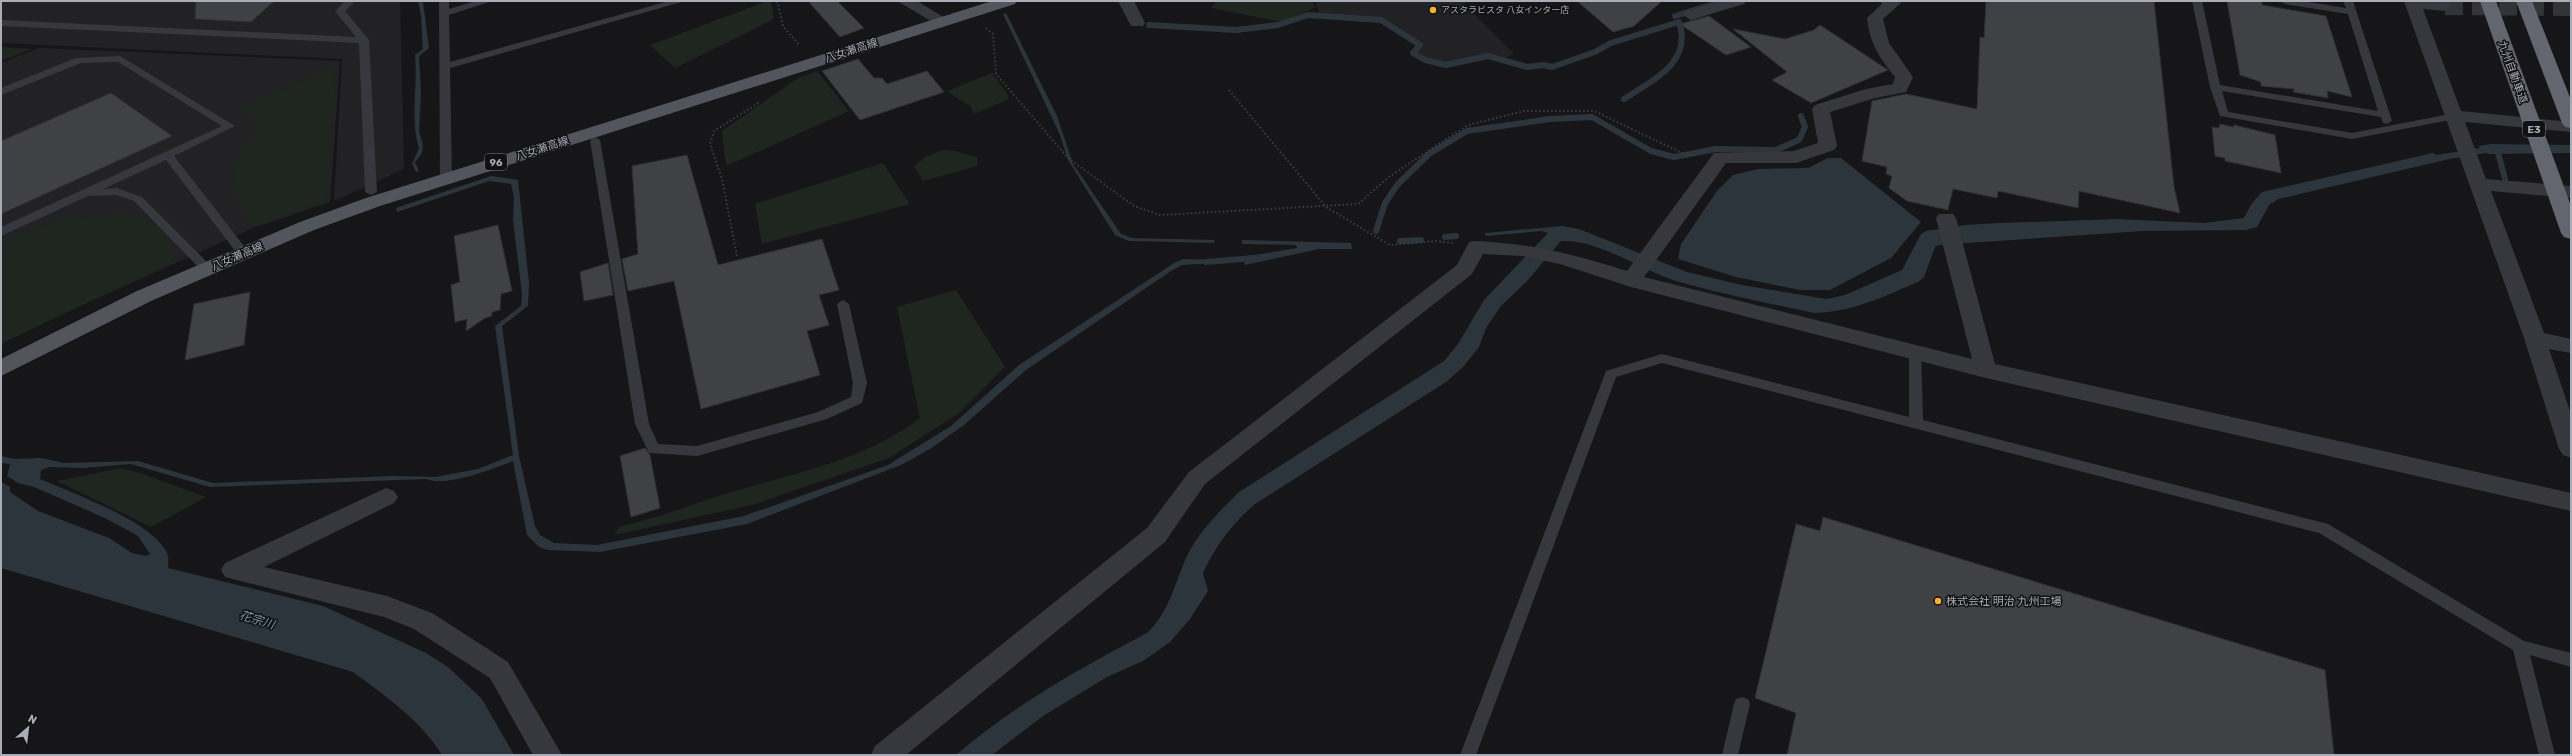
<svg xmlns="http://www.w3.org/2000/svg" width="2572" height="756" font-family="Rubik,'Noto Sans JP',sans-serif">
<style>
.built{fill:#222225}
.green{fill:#1e261f}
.water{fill:#2c353c}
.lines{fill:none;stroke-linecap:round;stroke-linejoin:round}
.stream{stroke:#2c353c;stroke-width:6}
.building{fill:#404145;stroke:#303034}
.street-tunnel{stroke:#333438;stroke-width:18;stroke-dasharray:18 9;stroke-linecap:butt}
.path{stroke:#3d3f44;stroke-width:2;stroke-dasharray:1.5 2.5;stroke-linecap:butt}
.lane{fill:#37383d;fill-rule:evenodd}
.street{fill:#37383d;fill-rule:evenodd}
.primary{fill:#53555c;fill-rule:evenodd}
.highway{fill:#63666e;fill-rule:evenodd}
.poi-dot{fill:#f2b134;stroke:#111113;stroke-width:1.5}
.labels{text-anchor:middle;stroke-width:3;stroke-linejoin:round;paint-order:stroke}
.far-poi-label{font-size:9px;fill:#a8adb8;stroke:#111113;text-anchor:start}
.shield{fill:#111113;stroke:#7b7e86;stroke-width:1}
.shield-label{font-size:10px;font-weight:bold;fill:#a8adb8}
.street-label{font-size:11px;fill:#a8adb8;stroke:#111113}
.poi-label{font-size:11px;fill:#a8adb8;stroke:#111113;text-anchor:start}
.water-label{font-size:12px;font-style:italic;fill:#7f9bb3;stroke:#111113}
</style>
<rect width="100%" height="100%" fill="#161618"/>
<g class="built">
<path d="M1,1H400L404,169L334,201L342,59L1,43Z"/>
<path d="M1315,1H1469L1464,4L1514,54L1505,58L1489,55L1446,64L1429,59L1415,53L1422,45L1382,19L1320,15Z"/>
<path d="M39,48L340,61L330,202L253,228L1,342V63Z"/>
</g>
<g class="green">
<path d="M767,1H771L774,19L675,68L650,45Z"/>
<path d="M1217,1H1313L1315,8L1281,22L1211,8Z"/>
<path d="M1,47L32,49L1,61Z"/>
<path d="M336,65L327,200L251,227C222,172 229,170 263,123L240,109Z"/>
<path d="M817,71L849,111L726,166L722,131L798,78Z"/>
<path d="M992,73L1006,92L1009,99L974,114L971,107L947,91Z"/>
<path d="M943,150L956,151L978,158L977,166L923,181L914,166L925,157Z"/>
<path d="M883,163L910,204L762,244L755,204Z"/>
<path d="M122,212C155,223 165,224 175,260L1,344V243L55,221Z"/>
<path d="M956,290L1005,367L959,413L889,458L752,505L614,535L619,527C652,519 683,508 715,497C784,475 862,463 920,418L897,307Z"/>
<path d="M121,468L140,473L206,497L151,527L57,481Z"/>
</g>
<g class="water">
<path d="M418,1H423L429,48L419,56L421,93L419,131L423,145L422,153L415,162L419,171L416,172L412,164L419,148C410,119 418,86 415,55L423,49L421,16Z"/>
<path d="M1006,13L1057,116L1073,164L1121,234L1132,238L1215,240L1214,243L1129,241L1115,235L1068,160L1060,135L1003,14Z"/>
<path d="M2492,144L2571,145V153L2488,154L2478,146Z"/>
<path d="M2433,153L2445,160L2278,199L2269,205L2257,227L2245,230L2143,231L1939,245L1935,247L1924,277L1918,282C1883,297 1852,312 1814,313C1768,303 1721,294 1676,281C1640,270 1599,239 1561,241L1527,281L1501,306L1486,328L1479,347L1463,367L1446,382L1255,504C1232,524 1216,545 1203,573L1208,591L1190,619L1170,642L1143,661L1107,677L1043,716L992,755H956C1014,705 1079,669 1147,633C1170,612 1175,581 1188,554C1200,530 1220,511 1239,492L1444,361L1458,344L1484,300L1548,233L1542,231L1486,236L1485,233L1562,226L1579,229L1687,272L1742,285L1827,299L1845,295L1902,270L1921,234L1926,231L1966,225L1999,223L2117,219L2204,223L2244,218L2252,203L2262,192Z"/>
<path d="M1828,158H1841L1921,222L1891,258L1830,290H1800L1736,277L1678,259L1681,244L1717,191L1733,175L1758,169L1808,168Z"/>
<path d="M491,176L518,180L529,283L528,306L502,326L519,456L535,526L540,535L554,543L597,545L744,516L888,465L951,426L1019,365L1174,263L1183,259L1217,260V263L1182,265L1171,271L1026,370L964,425L930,449L901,465L747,524L600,552L548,550L539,547L527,535L513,461C492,469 447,487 426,479L210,487L131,464L83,468L49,467L41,470L40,479C72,493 152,521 167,553C169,557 168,564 168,568L323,606L426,653L448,667L482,699L514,755H442C421,720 385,696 353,672L1,568V482L10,487V492L38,511L109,538L132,553L146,556L150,554L138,536L105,518L34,487L18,483L7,476L10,464L1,463V456L15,459L41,458L64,463L138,461L213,483L393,476L435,477L478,469L513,455L495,326L521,306L522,294L513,220L514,196L511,184L489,181L397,212L396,208Z"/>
<path d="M1242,240L1351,243L1352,249H1319L1245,265L1243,257L1297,248L1296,245L1242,244Z"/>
</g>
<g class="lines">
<g class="stream">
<path d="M1675,16L1724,1"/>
<path d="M1149,25L1236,30L1278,25L1308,15L1381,20L1420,45L1413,53L1425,60L1446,65L1488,56L1527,67L1544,65L1552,67L1595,52L1611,43L1679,22C1693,62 1653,80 1624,99"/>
<path d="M2497,149L2505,179"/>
<path d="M2431,159L2492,149"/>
<path d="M1376,231L1385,203L1398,184L1429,154L1467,131L1550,119L1592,117L1651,151L1674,157L1716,149L1776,150L1799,140L1805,127L1801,116"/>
<path d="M1445,237L1456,236"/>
<path d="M1400,241L1421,240"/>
<path d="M1206,262L1254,258"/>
</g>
</g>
<g class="building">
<path d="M196,1H274L251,22L195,19Z"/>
<path d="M808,1H837L864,28L840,37Z"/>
<path d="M1577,1H1662L1634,26L1613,32Z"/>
<path d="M1986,1H2154L2174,187L2180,213L2079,191L2078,208L1998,191L1997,198L1953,189L1948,210L1907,201L1889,188L1892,176L1886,174L1887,167L1862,161L1872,101L1906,94L1977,109L1980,37L1984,38Z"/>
<path d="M2227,1H2262V5L2326,16L2352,97L2327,91L2328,98L2293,92L2294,89L2261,86V82L2240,75Z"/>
<path d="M1709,16L1751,47L1726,55L1680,24Z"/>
<path d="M1820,25L1888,70L1811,103L1772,80L1787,72L1733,29L1785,39L1814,30Z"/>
<path d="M858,59L874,78H882L887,84L927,71L944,92L860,120L822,71Z"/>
<path d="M111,93L172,136L1,214V141Z"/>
<path d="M2220,124L2233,127L2234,125L2275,135L2281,173L2225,161V158L2215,156L2212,127L2219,128Z"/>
<path d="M687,155L718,265L822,239L839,290L819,295L829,325L807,331L820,375L701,409L674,281L628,291L622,259L638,254L632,166Z"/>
<path d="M498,225L512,291L501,294L500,310L492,312V316L485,318L466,331L467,319L455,322L451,285L460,282L454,236Z"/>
<path d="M608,263L613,295L584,301L580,272Z"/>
<path d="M250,292L244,345L185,360L194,304Z"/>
<path d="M645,448L650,455L660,508L631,517L620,456Z"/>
<path d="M1823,517L2325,670L2334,755H1787L1796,713L1755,698L1796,524L1820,531Z"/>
</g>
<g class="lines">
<path class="street-tunnel" d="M2445,6L2571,7"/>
<g class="path">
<path d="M777,1L783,26L800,46"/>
<path d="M986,28L993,34L996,74L1068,158L1134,206L1160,215L1358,204L1390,176L1468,125L1524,111H1594L1682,153L1695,155"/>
<path d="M1229,90L1326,207L1390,245L1436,241L1453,243"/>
<path d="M737,256L722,179L710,144L714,131L760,102"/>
</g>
<g class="lane">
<path d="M345,1H355L345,11L369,40L377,192L371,195L365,192L359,43L1,26V20L356,37L335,11Z"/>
<path d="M439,1H449V9L476,1H492L449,15L450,62L669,1H685L450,68L452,178L446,181L440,178Z"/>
<path d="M2192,1H2202L2220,85L2378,111L2348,14L2285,4L2280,1H2302L2346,8L2343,1H2353L2392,121L2387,124L2383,123L2381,117L2222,91L2228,112L2352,133L2455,113L2460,116L2455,119L2352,139L2220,116L2210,87Z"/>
<path d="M120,56L235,126L174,156L247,250L249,253L247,256H239L166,160L103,189L117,188L142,197L211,266L213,269L211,272H203L134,201L116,195L88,196L1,236V227L222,126L118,62L81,63L1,95V88L76,58Z"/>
<path d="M595,137L600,140L649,424L658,444L697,446L818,412L851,397L853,383L837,304L843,300L849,304L867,383L862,403L827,419L697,456L649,453L635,424L590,140Z"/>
<path d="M1915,348L1921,352L1923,420L2328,524L2524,641L2571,653V667L2530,655L2555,755H2539L2513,650L2319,533L1662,363L1616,377L1476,755H1460L1606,371L1662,354L1909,417V352Z"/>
<path d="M1742,697L1748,699L1750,704L1738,755H1722L1734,704L1736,699Z"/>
</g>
<g class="street">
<path d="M897,1H917L950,21L948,24H936Z"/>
<path d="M1118,1H1134L1145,23L1143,26H1131Z"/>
<path d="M1721,1H1746L1744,4L1691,20L1683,15L1685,12Z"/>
<path d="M1880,1H1900L1901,3L1883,19L1889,43L1913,77L1906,92L1875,98L1830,112L1837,146L1834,150L1796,163H1726L1644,277L1972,359L1936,218L1939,214H1953L1956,218L1995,364L2571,493V511L1986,378L1631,287L1560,264L1522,256L1483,254L1472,274L1205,484L1165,542L906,755H871L875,746L1147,528L1189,472L1457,265L1469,242L1476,241C1534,244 1572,254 1627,271L1714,153L1794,151L1818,143L1812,109L1815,105L1866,89L1893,84L1895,77C1880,59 1869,42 1867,18L1882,4Z"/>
<path d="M2404,1H2445L2453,6L2445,11L2423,9L2461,111L2571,122V132L2465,122L2486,179L2571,186V198L2491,191L2544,333L2571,339V353L2549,349L2571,414V458L2563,455L2559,449L2524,338Z"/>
<path d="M386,488L394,491L398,497L394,503L264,567L387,596L432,613L508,662L562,755H533L490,678L414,629L384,617L225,577L221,570L225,563Z"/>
</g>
<path class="primary" d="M992,1H1017L1015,4L380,206L314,230L151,301L1,376V359L137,291L300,222L366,198Z"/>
<g class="highway">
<path d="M2480,1H2496L2571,206V239L2564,237L2561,233Z"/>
<path d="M2516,1H2532L2571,100V128L2565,127L2562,123Z"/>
</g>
</g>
<g class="poi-dot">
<circle cx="1433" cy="10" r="4"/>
<circle cx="1938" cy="601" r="4"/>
</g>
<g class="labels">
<g class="far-poi-label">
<text x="1441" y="13">アスタラビスタ 八女インター店</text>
</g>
<g class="shield">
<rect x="2523" y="121" width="22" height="16" rx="3"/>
<rect x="485" y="154" width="22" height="16" rx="3"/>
</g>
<g class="shield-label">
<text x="2534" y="133">E3</text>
<text x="496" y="166">96</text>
</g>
<g class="street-label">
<text transform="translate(851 50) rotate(-18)" y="4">八女瀬高線</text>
<text transform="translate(2513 72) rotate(70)" y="4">九州自動車道</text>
<text transform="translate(542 148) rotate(-18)" y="4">八女瀬高線</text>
<text transform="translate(237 256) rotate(-23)" y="4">八女瀬高線</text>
</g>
<g class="poi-label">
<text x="1946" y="605">株式会社 明治 九州工場</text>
</g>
<g class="water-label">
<text transform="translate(257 620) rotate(17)" y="4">花宗川</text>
</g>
</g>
<rect width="2572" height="756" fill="none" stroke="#a8adb8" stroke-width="4"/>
<g transform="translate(28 728) rotate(28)" stroke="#111113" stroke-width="3" paint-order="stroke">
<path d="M0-3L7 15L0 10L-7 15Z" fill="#a8adb8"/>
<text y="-6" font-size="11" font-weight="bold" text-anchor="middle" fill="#a8adb8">N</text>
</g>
</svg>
